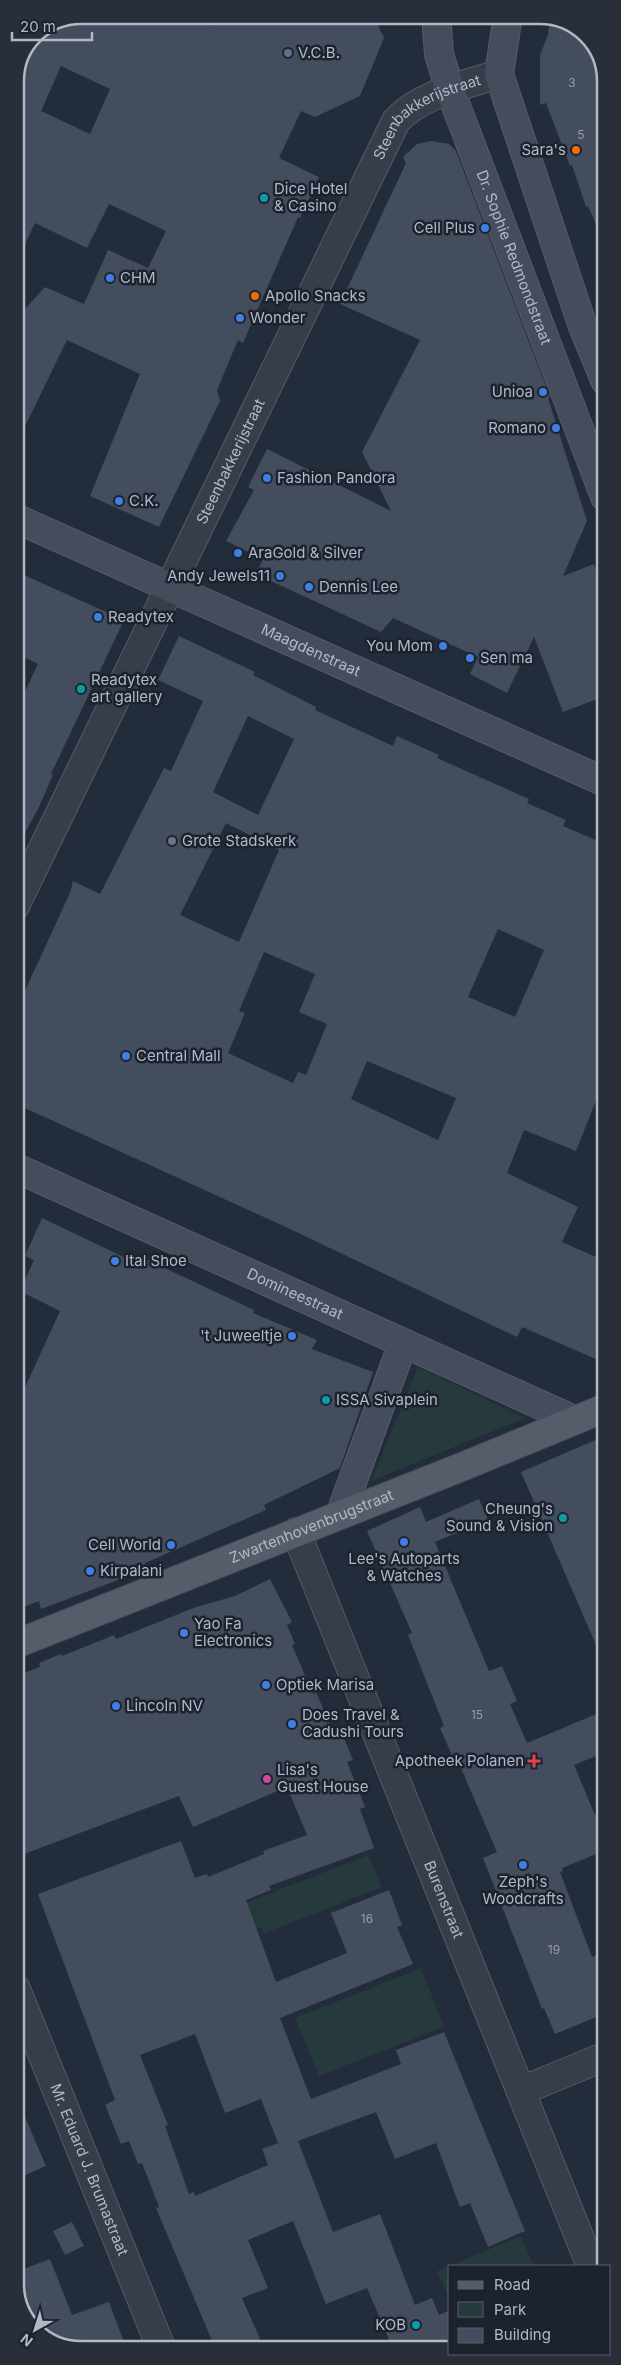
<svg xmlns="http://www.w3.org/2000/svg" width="621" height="2365" font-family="Inter,sans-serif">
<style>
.green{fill:#26393c}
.building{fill:#444d5e;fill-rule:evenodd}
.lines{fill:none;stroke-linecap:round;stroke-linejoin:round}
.street-casing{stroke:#555c68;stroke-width:30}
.secondary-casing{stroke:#555c68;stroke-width:30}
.primary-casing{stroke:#404753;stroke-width:30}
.street{stroke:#373e4a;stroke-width:28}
.secondary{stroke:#454d5d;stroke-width:28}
.primary{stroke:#555d6a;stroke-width:28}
.service-dot{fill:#5c6f8a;stroke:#1c232f;stroke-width:2}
.food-dot{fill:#e8710a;stroke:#1c232f;stroke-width:2}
.culture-dot{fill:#0f9aa8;stroke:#1c232f;stroke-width:2}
.shop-dot{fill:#3f7fe0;stroke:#1c232f;stroke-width:2}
.worship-dot{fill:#6b7280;stroke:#1c232f;stroke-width:2}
.health-dot{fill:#e0444e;stroke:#1c232f;stroke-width:2}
.hotel-dot{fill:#d1479c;stroke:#1c232f;stroke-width:2}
.labels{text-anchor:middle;stroke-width:5;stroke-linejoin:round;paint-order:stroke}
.number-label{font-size:12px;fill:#969eac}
.poi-label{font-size:15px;fill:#b2b9c6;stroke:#1c232f;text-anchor:start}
.street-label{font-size:15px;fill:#b2b9c6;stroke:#1c232f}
.rim{fill:none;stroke:#b2b9c6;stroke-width:2.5}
</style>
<rect width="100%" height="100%" fill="#232c3a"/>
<g class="green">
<path d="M418,1367L525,1418L371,1481Z"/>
<path d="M368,1855L382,1887L265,1933L261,1927L236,1937L225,1911Z"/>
<path d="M421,1968L444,2027L319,2076L295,2018Z"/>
<path d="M521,2236L534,2266H450V2301L437,2271Z"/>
</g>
<g class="building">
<path d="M81,15H187L210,26L215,15H373L384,38L360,96L315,117L301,111L279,158L319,177L300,218L298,217L243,343L238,340L217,390L220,401L159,527L90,496L140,374L67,340L15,447V320L45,287L84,304L108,250L148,268L166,231L109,204L87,248L35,223L15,266V81L37,33ZM61,66L110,89L90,134L41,111Z"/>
<path d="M550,17L584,32L605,68V245L588,206L586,207L572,165L570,166L546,103L540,105V55L548,35Z"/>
<path d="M431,141L449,144L456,151L550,397L548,398L587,521L563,576L594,564L605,594V696L563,712L534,637L507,693L470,674L478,657L393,618L381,632L256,574L263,559L226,541L254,490L248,487L267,449L391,511L362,452L420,340L340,304L406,163L403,157L417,144Z"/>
<path d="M15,571L124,620L51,774L53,775L38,809L15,851V698L21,700L38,664L15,653Z"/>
<path d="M179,636L255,672L253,675L316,707L315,710L393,746L397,736L439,755L437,758L529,799L527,803L566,820L563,826L605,844V1078L576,1151L524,1130L507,1173L578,1207L562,1242L605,1261V1363L522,1327L517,1337L290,1229L16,1104V1010L70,893L73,881L100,894L164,768L171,771L203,701L158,680ZM248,716L294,739L258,815L213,792ZM226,823L279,850L239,942L180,915ZM498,929L544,950L515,1017L468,997ZM264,952L315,974L299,1012L327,1024L306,1075L298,1072L293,1083L228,1053L245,1013L239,1011ZM367,1061L456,1098L438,1140L351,1099Z"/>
<path d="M42,1218L134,1262L137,1255L254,1310L253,1313L317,1340L312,1349L373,1372L340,1468L264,1505L266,1510L145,1563L147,1569L41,1609L39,1601L16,1610V1407L60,1311L20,1291L34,1260L25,1256Z"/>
<path d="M605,1436L606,1600V1668L521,1472Z"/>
<path d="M479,1499L488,1520L435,1542L489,1671L502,1666L517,1701L510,1704L527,1743L606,1710V1752L574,1765L595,1815L606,1811V1850L562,1868L563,1871L560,1872L592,1957L606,1951V2013L555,2034L544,2008L542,2009L483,1858L497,1852L460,1766L457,1767L440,1728L444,1726L408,1635L412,1633L367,1531L420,1507L426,1522Z"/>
<path d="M270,1579L292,1622L287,1625L295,1644L292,1645L313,1694L316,1692L334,1734L341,1731L353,1760L347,1762L365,1807L360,1809L374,1848L269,1886L271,1890L246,1900L276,1982L347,1953L331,1913L389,1890L402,1925L397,1927L413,1964L280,2018L311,2099L401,2064L396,2050L444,2032L525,2231L488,2247L470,2203L460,2207L436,2143L395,2159L376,2112L298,2141L333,2232L380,2214L415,2305L432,2298L439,2315L450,2310V2349H393L367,2288L326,2304L293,2221L248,2240L268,2288L242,2298L260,2339L235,2349L216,2350L156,2208L159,2207L142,2163L138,2164L129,2141L121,2144L105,2105L115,2100L38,1894L181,1841L195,1878L207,1874L208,1877L264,1854L263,1851L307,1835L287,1787L193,1827L179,1796L16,1857V1676L40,1667L39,1663L61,1654L62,1656L114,1635L116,1639L196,1607L235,1596ZM195,2034L225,2113L261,2099L278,2143L262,2149L268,2165L195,2196L194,2192L189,2194L165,2126L168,2125L140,2055Z"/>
<path d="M16,2096L46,2166L16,2179Z"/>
<path d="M72,2222L84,2246L65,2255L53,2231Z"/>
<path d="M50,2259L72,2315L109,2302L127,2350H76L41,2335L36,2322L32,2323L30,2320L16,2283V2272Z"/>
</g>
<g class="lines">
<g class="street-casing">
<g id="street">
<path id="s1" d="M15,906L396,121C421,94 465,85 499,74"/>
<path id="s2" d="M296,1532L591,2266"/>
<path id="s3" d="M16,1989L162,2350"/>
<path d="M521,2091L606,2056"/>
</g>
</g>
<g class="secondary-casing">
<g id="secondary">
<path id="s4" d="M436,15L439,54L450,90L605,497"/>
<path d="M508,15L499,74L582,324L605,380"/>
<path id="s5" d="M15,518L605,782"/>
<path id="s6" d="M16,1168L574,1420"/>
<path d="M344,1512L343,1507L403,1343"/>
</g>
</g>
<g class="primary-casing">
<g id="primary">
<path id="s7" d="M16,1644L469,1464L605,1408"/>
</g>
</g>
<use href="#street" class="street"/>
<use href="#secondary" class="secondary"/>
<use href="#primary" class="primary"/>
</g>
<circle class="service-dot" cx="288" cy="53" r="5"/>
<g class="food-dot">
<circle cx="576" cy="150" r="5"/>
<circle cx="255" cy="296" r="5"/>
</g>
<g class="culture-dot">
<circle cx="264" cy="198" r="5"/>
<circle cx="81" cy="689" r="5"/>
<circle cx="326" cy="1400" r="5"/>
<circle cx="563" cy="1518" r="5"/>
<circle cx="416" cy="2325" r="5"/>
</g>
<g class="shop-dot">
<circle cx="485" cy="228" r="5"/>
<circle cx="110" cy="278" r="5"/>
<circle cx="240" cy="318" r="5"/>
<circle cx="543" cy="392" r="5"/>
<circle cx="556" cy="428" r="5"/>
<circle cx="267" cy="478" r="5"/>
<circle cx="119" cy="501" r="5"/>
<circle cx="238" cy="553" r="5"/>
<circle cx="280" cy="576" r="5"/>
<circle cx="309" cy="587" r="5"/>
<circle cx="98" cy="617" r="5"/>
<circle cx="443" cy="646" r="5"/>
<circle cx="470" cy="658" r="5"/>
<circle cx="126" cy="1056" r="5"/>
<circle cx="115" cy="1261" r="5"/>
<circle cx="292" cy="1336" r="5"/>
<circle cx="404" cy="1542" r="5"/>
<circle cx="171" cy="1545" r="5"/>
<circle cx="90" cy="1571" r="5"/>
<circle cx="184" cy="1633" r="5"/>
<circle cx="266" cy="1685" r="5"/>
<circle cx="116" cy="1706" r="5"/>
<circle cx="292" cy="1724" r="5"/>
<circle cx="523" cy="1865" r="5"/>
</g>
<circle class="worship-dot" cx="172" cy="841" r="5"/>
<path class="health-dot" d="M531.5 1753.5h5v5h5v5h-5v5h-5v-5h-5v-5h5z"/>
<circle class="hotel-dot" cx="267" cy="1779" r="5"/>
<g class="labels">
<g class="number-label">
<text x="572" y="87">3</text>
<text x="581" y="139">5</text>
<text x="477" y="1719">15</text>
<text x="367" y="1923">16</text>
<text x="554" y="1954">19</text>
</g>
<g class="poi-label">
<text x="298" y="58">V.C.B.</text>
<text x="566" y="155" text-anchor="end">Sara's</text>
<text x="274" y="194">Dice Hotel<tspan x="274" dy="17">&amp; Casino</tspan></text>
<text x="475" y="233" text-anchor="end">Cell Plus</text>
<text x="120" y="283">CHM</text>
<text x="265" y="301">Apollo Snacks</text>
<text x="250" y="323">Wonder</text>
<text x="533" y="397" text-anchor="end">Unioa</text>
<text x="546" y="433" text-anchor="end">Romano</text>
<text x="277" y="483">Fashion Pandora</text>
<text x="129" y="506">C.K.</text>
<text x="248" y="558">AraGold &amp; Silver</text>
<text x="270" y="581" text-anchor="end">Andy Jewels11</text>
<text x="319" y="592">Dennis Lee</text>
<text x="108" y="622">Readytex</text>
<text x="433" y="651" text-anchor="end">You Mom</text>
<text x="480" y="663">Sen ma</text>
<text x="91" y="685">Readytex<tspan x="91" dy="17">art gallery</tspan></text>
<text x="182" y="846">Grote Stadskerk</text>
<text x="136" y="1061">Central Mall</text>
<text x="125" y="1266">Ital Shoe</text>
<text x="282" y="1341" text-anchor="end">'t Juweeltje</text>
<text x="336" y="1405">ISSA Sivaplein</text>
<text x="553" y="1514" text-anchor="end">Cheung's<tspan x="553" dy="17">Sound &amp; Vision</tspan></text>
<text x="161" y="1550" text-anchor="end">Cell World</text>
<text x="404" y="1564" text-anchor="middle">Lee's Autoparts<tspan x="404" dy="17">&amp; Watches</tspan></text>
<text x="100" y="1576">Kirpalani</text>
<text x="194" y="1629">Yao Fa<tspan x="194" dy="17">Electronics</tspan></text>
<text x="276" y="1690">Optiek Marisa</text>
<text x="126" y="1711">Lincoln NV</text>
<text x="302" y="1720">Does Travel &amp;<tspan x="302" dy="17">Cadushi Tours</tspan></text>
<text x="524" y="1766" text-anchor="end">Apotheek Polanen</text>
<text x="277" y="1775">Lisa's<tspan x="277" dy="17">Guest House</tspan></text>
<text x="523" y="1887" text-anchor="middle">Zeph's<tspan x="523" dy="17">Woodcrafts</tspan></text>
<text x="406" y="2330" text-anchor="end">KOB</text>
</g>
<g class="street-label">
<text dy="5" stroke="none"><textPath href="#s1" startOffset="899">Steenbakkerijstraat</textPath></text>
<text dy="5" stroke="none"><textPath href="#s4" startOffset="256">Dr. Sophie Redmondstraat</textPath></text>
<text dy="5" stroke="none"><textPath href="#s1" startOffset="494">Steenbakkerijstraat</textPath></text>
<text dy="5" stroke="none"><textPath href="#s5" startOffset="324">Maagdenstraat</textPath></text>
<text dy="5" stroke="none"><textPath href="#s6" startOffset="306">Domineestraat</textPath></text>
<text dy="5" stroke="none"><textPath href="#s7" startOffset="318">Zwartenhovenbrugstraat</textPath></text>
<text dy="5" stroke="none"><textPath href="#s2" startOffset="396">Burenstraat</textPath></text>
<text dy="5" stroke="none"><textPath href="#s3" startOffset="195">Mr. Eduard J. Brumastraat</textPath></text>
</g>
</g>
<path d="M0 0H621V2365H0ZM81 24H540A57 57 0 0 1 597 81V2284A57 57 0 0 1 540 2341H81A57 57 0 0 1 24 2284V81A57 57 0 0 1 81 24Z" fill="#282f3b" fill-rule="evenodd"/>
<path class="rim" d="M81 24H540A57 57 0 0 1 597 81V2284A57 57 0 0 1 540 2341H81A57 57 0 0 1 24 2284V81A57 57 0 0 1 81 24Z"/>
<rect x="448" y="2265" width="162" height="90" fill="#1c232f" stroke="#585f6b"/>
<rect x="458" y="2281" width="25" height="8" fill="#555d6a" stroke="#585f6b"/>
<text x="494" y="2290" font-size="15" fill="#b2b9c6">Road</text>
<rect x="458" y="2302" width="25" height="15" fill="#26393c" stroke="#585f6b"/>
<text x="494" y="2315" font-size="15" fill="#b2b9c6">Park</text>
<rect x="458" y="2328" width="25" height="15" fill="#444d5e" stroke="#585f6b"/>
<text x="494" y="2340" font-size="15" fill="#b2b9c6">Building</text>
<g transform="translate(35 2330) rotate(219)" stroke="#1c232f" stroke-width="4" paint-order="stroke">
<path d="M0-4L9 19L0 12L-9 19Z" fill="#b2b9c6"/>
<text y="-8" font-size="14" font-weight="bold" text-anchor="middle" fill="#b2b9c6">N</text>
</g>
<path d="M12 32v8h80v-8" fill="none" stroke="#b2b9c6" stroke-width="2.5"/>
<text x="20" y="32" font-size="15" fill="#b2b9c6" stroke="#1c232f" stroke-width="4" paint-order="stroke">20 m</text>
</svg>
